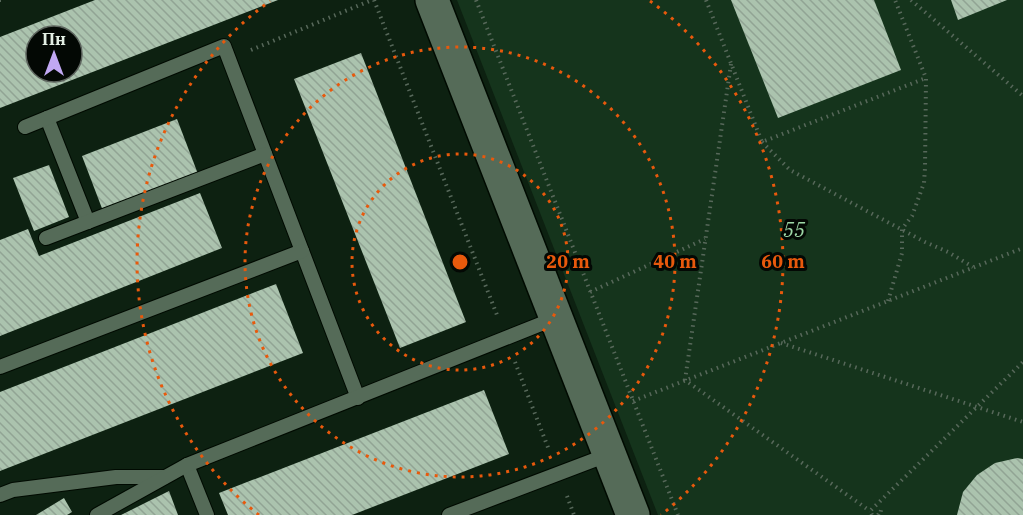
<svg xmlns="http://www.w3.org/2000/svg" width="1023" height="515" font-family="'IBM Plex Serif',serif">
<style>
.park{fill:#15341c}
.building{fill:url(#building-back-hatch);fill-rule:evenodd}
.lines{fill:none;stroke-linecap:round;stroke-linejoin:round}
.service-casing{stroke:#000a01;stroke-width:16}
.tertiary-casing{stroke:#000a01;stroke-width:36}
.path{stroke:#57685a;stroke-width:4;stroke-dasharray:1.5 4.5;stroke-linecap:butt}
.service{stroke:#556b58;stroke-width:14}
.tertiary{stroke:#556b58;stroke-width:33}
.ring{fill:none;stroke:#e8590c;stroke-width:3;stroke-dasharray:3 6}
.labels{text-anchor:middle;stroke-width:6;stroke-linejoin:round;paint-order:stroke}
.park-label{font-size:20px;font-style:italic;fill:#9cd7a6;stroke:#030804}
.centre{fill:#e8590c;stroke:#030804;stroke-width:3}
.ring-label{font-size:18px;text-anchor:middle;font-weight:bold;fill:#e8590c;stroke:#030804;stroke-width:6;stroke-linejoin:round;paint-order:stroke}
</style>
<defs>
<pattern id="building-back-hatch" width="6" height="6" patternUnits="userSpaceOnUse" patternTransform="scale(1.5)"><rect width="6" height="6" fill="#abc3ae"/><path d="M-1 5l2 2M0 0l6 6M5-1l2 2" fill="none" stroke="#91a494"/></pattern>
</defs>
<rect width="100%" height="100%" fill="#0d2111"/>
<path class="park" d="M457,0H1023V515H658Z"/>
<g class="building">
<path d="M95,0H278L0,108V37ZM36,36H72V72H36Z"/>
<path d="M731,0H874L901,70L778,118Z"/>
<path d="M951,0H1007L958,20Z"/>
<path d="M361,53L466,322L400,348L294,79Z"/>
<path d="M177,119L198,174L103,211L82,156Z"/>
<path d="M49,165L69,217L34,231L13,178Z"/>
<path d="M200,193L222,248L0,336V240L28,229L39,256Z"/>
<path d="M276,284L303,353L0,471V392Z"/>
<path d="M484,390L509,454L352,515H228L219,493Z"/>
<path d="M1017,458L1023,459V515H957L963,492L977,475L995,463Z"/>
<path d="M169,491L178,515H121Z"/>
<path d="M64,498L72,512L67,515H36Z"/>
</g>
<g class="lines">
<g class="service-casing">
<g id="service">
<path d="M47,118L88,222"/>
<path d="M25,127L224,46L358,398"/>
<path d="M46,238L265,154"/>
<path d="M0,367L302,251"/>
<path d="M187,465L207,515"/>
<path d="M0,495L13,490L116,477H164"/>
<path d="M97,515L187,465L556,318"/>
<path d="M449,515L610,454"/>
</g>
</g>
<g class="tertiary-casing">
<path id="tertiary" d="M432,0L633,515"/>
</g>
<g class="path">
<path d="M0,0H1"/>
<path d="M374,0L497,315"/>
<path d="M476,0L678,515"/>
<path d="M706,0L762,142L926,78"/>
<path d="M911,0L1023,96"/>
<path d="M251,50L372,0"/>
<path d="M731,64L685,380L870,511"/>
<path d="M762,142L790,170L925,242L948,252L973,267"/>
<path d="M590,292L705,239"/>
<path d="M888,301L902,253V229L912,216L924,183L925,168L926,78L895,0"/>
<path d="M781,343L1023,422"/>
<path d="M515,362L549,450"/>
<path d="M633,401L1023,248"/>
<path d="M567,496L574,515"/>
<path d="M872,515L870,511L1023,362"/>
<path d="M878,515L881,510L880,515"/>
</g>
<use href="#service" class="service"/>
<use href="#tertiary" class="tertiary"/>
</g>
<g class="ring">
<circle cx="460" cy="262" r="108"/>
<circle cx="460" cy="262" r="215"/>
<path d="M259 515A323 323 0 0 1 270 1M650 1A323 323 0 0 1 661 515"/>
</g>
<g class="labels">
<g class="park-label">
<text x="794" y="237">55</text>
</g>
</g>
<circle cx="460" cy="262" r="9" class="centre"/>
<g class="ring-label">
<text x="568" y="268">20 m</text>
<text x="675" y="268">40 m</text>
<text x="783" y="268">60 m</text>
</g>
<g transform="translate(54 54)"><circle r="28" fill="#030804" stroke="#5d645e" stroke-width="1.5"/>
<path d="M0-4.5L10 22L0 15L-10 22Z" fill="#c1a8f3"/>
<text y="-9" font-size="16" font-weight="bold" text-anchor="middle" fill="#e3efe4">Пн</text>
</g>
</svg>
